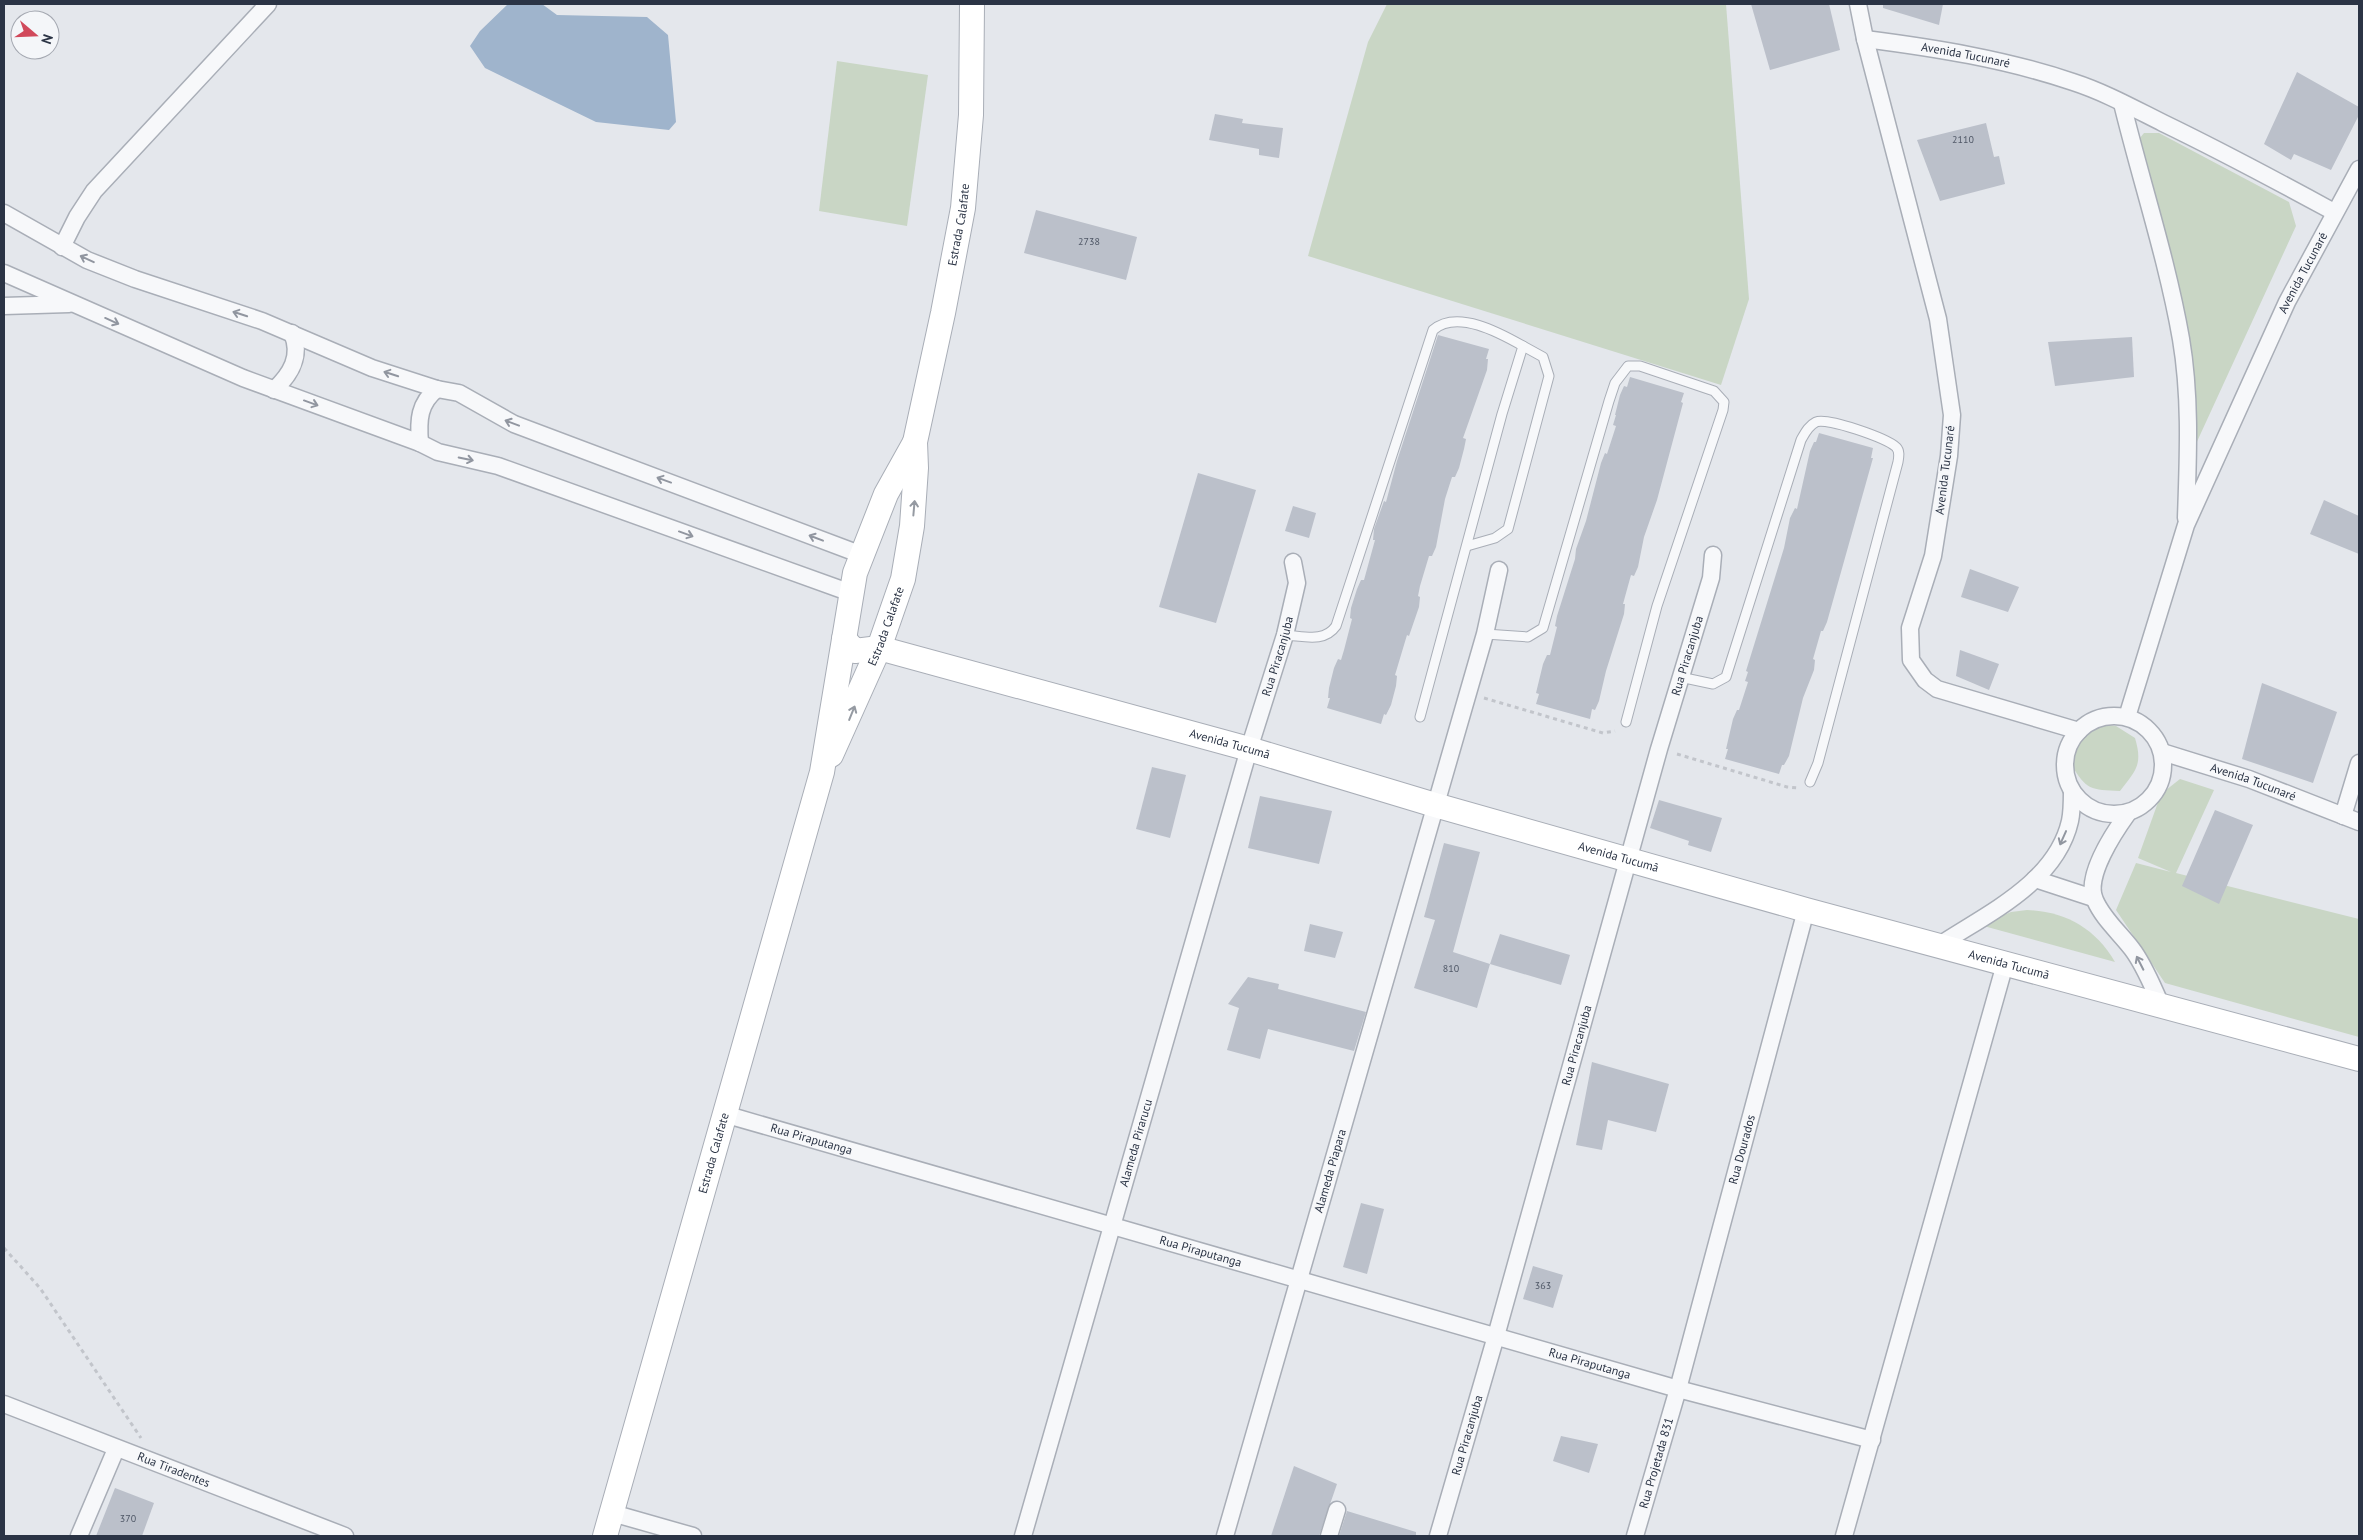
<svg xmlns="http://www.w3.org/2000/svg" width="2363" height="1540" font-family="'PT Sans',sans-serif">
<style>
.green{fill:#c9d6c5}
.water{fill:#9fb4cc}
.building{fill:#bbc0ca}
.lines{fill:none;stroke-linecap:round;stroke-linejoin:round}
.lane-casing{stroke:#a9aeb7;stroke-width:11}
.street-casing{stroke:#a9aeb7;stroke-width:19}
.secondary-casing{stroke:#a9aeb7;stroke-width:26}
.path{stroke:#c2c5cb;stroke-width:3;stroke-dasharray:4 4;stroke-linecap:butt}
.lane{stroke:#f7f8fa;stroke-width:9}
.street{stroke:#f7f8fa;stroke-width:16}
.secondary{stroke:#fff;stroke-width:24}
.oneway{stroke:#9196a0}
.oneway2{stroke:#959aa2}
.labels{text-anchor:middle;stroke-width:4.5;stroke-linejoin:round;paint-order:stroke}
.number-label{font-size:10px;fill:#4f5766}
.street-label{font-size:12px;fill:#2b3445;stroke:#f4f6f9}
</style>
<rect width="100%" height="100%" fill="#e4e7ec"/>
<g class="green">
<path d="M1387,4H1726L1749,299L1721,385L1308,256L1368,42Z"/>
<path d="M837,61L928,75L907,226L819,211Z"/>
<path d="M2144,133H2159L2289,202L2296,226L2195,446L2178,311L2135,144Z"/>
<path d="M2089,723L2116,726L2135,738C2143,765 2136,770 2120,791C2091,790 2086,790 2071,764L2075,745Z"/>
<path d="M2180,779L2214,790L2176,873L2359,919V1037L2165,983L2116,910L2136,863L2171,872L2138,858L2161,794Z"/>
<path d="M2027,910C2066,912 2095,928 2115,962L1980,925L2011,912Z"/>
</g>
<path class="water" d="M508,4H542L557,15L647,17L668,35L676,122L669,130L596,122L485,68L470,46L480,31Z"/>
<g class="building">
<path d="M1751,4H1829L1840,50L1770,70Z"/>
<path d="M1883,4H1943L1939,25L1883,8Z"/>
<path d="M2297,72L2359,107V115L2331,170L2294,154L2291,160L2264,144Z"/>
<path d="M1215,114L1243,119L1242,123L1283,128L1279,158L1259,155V149L1209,140Z"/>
<path d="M1986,123L1994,157L1999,156L2005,184L1940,201L1917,140Z"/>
<path d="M1036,210L1137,237L1126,280L1024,253Z"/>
<path d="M1438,335L1489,349L1486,359H1488L1487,370L1463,438L1466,439L1464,449L1459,468L1455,477H1452L1445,499L1436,547L1432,556H1429L1420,586L1418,596L1420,597L1419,607L1409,636L1407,635L1395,675L1397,676L1396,686L1391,705L1386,715L1384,714L1381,724L1327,708L1330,698H1328L1329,688L1334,668L1338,659L1341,660L1344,650L1352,619L1350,618L1351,608L1357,589L1361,580H1364L1375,540H1373L1374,529L1384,501L1386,502L1397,461Z"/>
<path d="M2132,337L2134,377L2055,386L2048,342Z"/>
<path d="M1630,377L1684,393L1681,402L1683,403L1657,500L1644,537L1638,567L1634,576L1631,575L1623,604H1625L1624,614L1606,671L1599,701L1595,710L1592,709L1590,719L1536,704L1539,694L1536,693L1543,664L1547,655H1550L1557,627L1555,626L1557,616L1575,559L1576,549L1586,521L1601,463L1605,453L1607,454L1616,426L1613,425L1616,415H1615L1620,395L1624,386L1627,387Z"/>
<path d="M1819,433L1873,448L1871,458H1873L1827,622L1823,631H1821L1813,659L1815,660L1814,670L1803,698L1789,756L1784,765H1782L1779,774L1725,759L1728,749H1726L1733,719L1737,710H1739L1748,682L1745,681L1748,672L1746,671L1784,548L1790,518L1795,508L1797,509L1810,451L1814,442H1816Z"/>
<path d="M1198,473L1256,490L1216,623L1159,607Z"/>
<path d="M2324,500L2359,516V554L2310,534Z"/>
<path d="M1293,506L1316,513L1309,538L1285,531Z"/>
<path d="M1970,569L2019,587L2008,612L1961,597Z"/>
<path d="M1960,650L1999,664L1989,690L1956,676Z"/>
<path d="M2262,683L2337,712L2313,783L2242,759Z"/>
<path d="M1152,767L1186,775L1170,838L1136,829Z"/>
<path d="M1260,796L1332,811L1319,864L1248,848Z"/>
<path d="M1659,800L1722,818L1711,852L1688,845L1689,841L1650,828Z"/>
<path d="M2215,810L2253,825L2219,904L2182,886Z"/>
<path d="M1444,843L1480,852L1453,952L1490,964L1477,1008L1414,988L1435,920L1424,917Z"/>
<path d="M1310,924L1343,932L1335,958L1304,951Z"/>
<path d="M1500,934L1570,955L1561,985L1490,964Z"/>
<path d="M1248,977L1279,984L1278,989L1366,1012L1354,1051L1268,1029L1260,1059L1227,1050L1239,1008L1228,1004Z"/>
<path d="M1592,1062L1669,1084L1656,1132L1608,1120L1602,1150L1576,1145Z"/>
<path d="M1361,1203L1384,1209L1367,1274L1343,1267Z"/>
<path d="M1533,1266L1563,1275L1553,1308L1523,1299Z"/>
<path d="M1561,1436L1598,1444L1589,1473L1553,1461Z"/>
<path d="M1294,1466L1337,1484L1319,1536H1271Z"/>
<path d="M115,1488L154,1503L142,1536H96Z"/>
<path d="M1347,1511L1416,1532V1536H1339Z"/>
</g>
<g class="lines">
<g class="lane-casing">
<g id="lane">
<path d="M1467,546L1495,538L1508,529L1549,376L1543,357L1523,346"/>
<path d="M1485,634L1528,637L1543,628L1609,401L1615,383L1628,366H1640L1714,391L1724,402L1723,410L1657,606L1626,722"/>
<path d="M1285,635C1304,636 1324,643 1336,626L1433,330C1457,309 1500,333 1523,346L1502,414L1420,717"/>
<path d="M1680,677L1713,684L1726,677L1801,440C1805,433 1808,426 1816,422C1827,417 1886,438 1896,447C1900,451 1899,456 1898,462L1818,763L1810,782"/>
</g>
</g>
<g class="street-casing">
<g id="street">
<path d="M1858,4L1865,39L1938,319L1952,415L1949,456L1933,556L1910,628L1911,660L1925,680L1937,689L2079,731"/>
<path id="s1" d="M1865,39C1935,48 2005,59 2073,82C2104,92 2133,108 2163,123C2221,151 2277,181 2334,212"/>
<path d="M2122,103C2141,181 2167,259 2181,339C2191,398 2188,458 2186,518"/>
<path d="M4,213L87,260L135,279L262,321L372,368L437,389L459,393L514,424L862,555"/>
<path d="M62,247L77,217L94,191L268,4"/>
<path d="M4,273L243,378L420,443L438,452L498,466L851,593"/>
<path d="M4,306L69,304"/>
<path d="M274,390C291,374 302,356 292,333"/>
<path d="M420,443C418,420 419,403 437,389"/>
<circle cx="2114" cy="765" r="49"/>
<path id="s2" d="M2127,717L2186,525L2287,302L2359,169"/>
<path id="s3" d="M2162,752L2249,779L2359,822"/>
<path d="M2128,813C2115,831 2084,877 2095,900C2103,919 2120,933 2132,949C2145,966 2153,988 2162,1007"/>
<path d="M2343,816L2359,763"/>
<path d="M2035,879L2093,898"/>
<path d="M1938,946C1986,914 2056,883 2070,821C2072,812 2072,800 2072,791"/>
<path id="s4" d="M724,1114L1678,1389L1872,1440"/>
<path id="s5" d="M4,1404L345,1536"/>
<path d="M612,1513L693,1536"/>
<path d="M79,1536L116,1449"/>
<path id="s6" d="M1023,1536L1249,749L1285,635L1297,583L1293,562"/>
<path id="s7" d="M1225,1536L1485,634L1499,570"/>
<path d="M1329,1536L1337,1510"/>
<path id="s8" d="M1438,1536L1496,1336L1659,749L1711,578L1713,555"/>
<path id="s9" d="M1635,1536L1678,1389L1806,910"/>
<path d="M1844,1536L2005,964"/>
</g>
</g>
<g class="secondary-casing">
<g id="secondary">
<path id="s10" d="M844,639L855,651L879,648L1249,749L1435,805L1806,910L2359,1059"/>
<path id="s11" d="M831,755L879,648L903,579L912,526L916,468L915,442L943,313L963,208L971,115L972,4"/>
<path id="s12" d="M605,1536L822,772L855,573L886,494L915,442"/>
</g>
</g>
<g class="path">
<path d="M1484,698L1603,733L1615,731"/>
<path d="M1677,754L1787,787L1798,788"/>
<path d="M4,1248L40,1288L141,1438"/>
</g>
<use href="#lane" class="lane"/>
<use href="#street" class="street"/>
<use href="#secondary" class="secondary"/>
</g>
<defs><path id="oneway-shaft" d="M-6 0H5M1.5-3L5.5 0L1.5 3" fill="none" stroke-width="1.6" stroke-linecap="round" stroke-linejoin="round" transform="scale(1.25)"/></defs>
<g class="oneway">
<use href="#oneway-shaft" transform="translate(87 259) rotate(-155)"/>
<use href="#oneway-shaft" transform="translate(240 314) rotate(-162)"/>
<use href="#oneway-shaft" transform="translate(112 321) rotate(24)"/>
<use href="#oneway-shaft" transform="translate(391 374) rotate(-162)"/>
<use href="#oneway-shaft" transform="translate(311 403) rotate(20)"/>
<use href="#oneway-shaft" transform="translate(512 423) rotate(-159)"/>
<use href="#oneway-shaft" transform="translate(466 459) rotate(12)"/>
<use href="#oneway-shaft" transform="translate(664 480) rotate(-160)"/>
<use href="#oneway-shaft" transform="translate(686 534) rotate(20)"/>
<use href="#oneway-shaft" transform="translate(816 538) rotate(-159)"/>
<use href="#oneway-shaft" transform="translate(2063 838) rotate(114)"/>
<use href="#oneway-shaft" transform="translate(2140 963) rotate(-117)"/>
</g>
<g class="oneway2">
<use href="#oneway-shaft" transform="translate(914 508) rotate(-85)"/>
<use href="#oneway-shaft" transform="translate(852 713) rotate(-68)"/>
</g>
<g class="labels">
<g class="number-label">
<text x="1963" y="143">2110</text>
<text x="1089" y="245">2738</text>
<text x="1451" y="972">810</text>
<text x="1543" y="1289">363</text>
<text x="128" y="1522">370</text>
</g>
<g class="street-label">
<text dy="4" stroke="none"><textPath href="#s1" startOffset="102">Avenida Tucunaré</textPath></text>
<text dy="4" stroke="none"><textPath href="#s11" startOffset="550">Estrada Calafate</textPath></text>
<text dy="4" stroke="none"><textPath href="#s2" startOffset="479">Avenida Tucunaré</textPath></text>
<text transform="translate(1945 470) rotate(-83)" y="4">Avenida Tucunaré</text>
<text dy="4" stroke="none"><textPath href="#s11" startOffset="140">Estrada Calafate</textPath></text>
<text dy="4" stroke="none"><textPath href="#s6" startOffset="916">Rua Piracanjuba</textPath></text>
<text dy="4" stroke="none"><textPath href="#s8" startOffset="915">Rua Piracanjuba</textPath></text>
<text dy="4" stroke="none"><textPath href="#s10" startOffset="404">Avenida Tucumã</textPath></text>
<text dy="4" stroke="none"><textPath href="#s3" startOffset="96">Avenida Tucunaré</textPath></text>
<text dy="4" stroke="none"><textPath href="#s10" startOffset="809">Avenida Tucumã</textPath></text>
<text dy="4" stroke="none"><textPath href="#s10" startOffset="1214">Avenida Tucumã</textPath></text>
<text dy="4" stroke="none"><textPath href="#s8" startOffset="510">Rua Piracanjuba</textPath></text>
<text dy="4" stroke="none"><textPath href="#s4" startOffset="91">Rua Piraputanga</textPath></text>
<text dy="4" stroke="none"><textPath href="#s6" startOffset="409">Alameda Pirarucu</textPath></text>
<text dy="4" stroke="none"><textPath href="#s9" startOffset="401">Rua Dourados</textPath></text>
<text dy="4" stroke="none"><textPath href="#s12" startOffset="398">Estrada Calafate</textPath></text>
<text dy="4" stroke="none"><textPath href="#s7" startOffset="380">Alameda Piapara</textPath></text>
<text dy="4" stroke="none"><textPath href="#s4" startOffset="496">Rua Piraputanga</textPath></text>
<text dy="4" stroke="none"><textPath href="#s4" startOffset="901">Rua Piraputanga</textPath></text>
<text dy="4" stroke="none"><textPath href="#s8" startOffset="105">Rua Piracanjuba</textPath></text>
<text dy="4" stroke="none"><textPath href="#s9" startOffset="76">Rua Projetada 831</textPath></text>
<text dy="4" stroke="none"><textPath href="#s5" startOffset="182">Rua Tiradentes</textPath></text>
</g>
</g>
<rect width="2363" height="1540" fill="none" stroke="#2b3445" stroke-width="10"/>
<g transform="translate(35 35) rotate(109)"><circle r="24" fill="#f4f6f9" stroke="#a4a8b1"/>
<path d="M0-4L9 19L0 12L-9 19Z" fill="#d1495b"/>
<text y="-8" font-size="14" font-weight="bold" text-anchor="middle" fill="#2b3445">N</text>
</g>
</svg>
